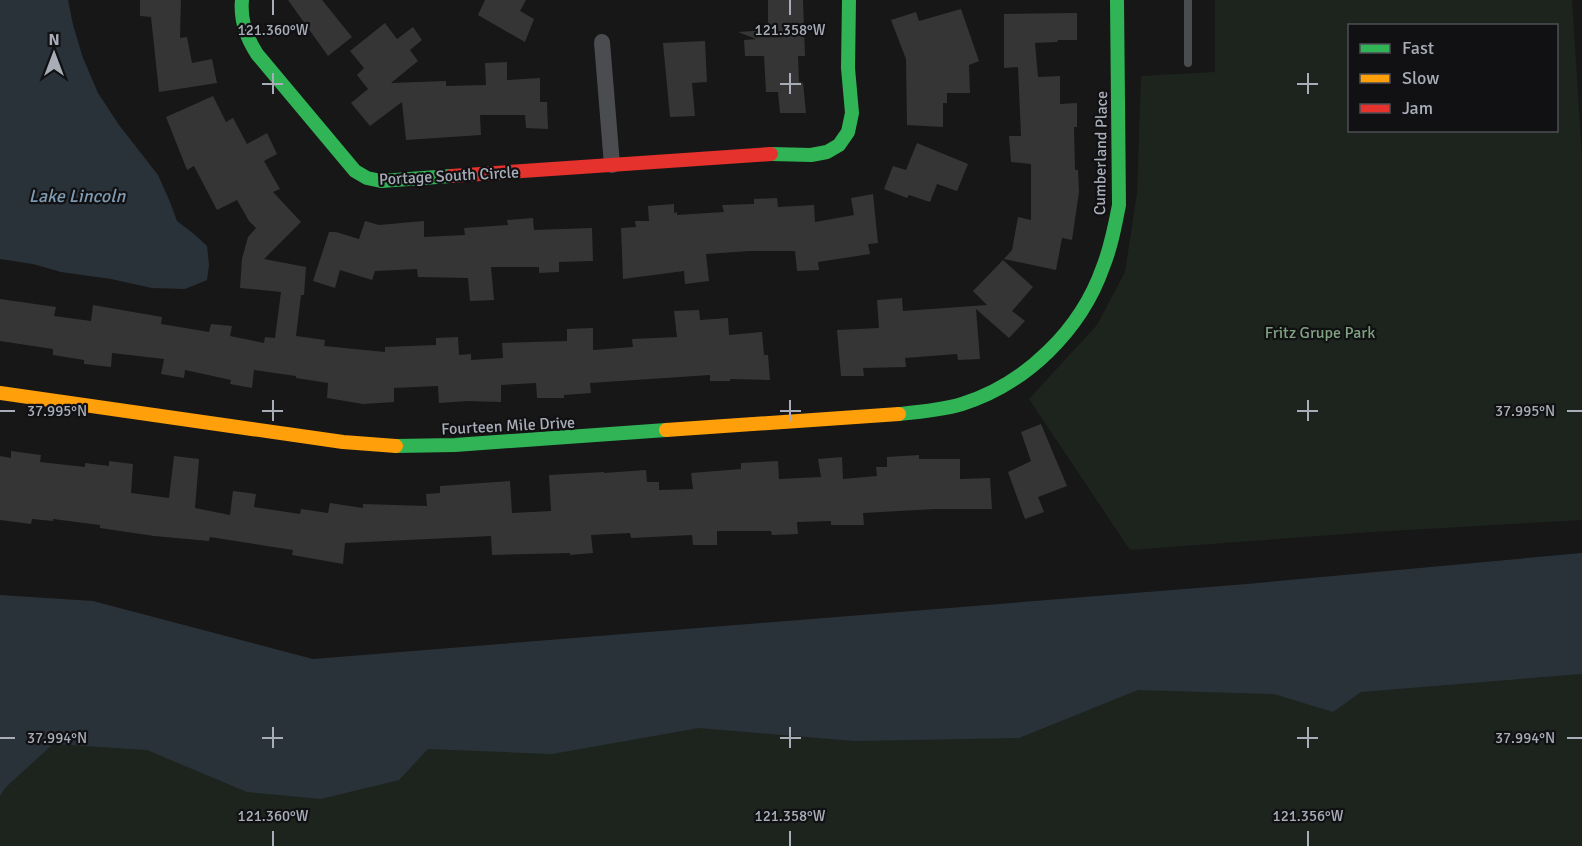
<svg xmlns="http://www.w3.org/2000/svg" width="1582" height="846" font-family="Signika,sans-serif">
<style>
.green{fill:#1d241e;fill-rule:evenodd}
.water{fill:#2a3239}
.building{fill:#353536}
.lines{fill:none;stroke-linecap:round;stroke-linejoin:round}
.lane{stroke:#4b4c50;stroke-width:8}
.street{stroke:#4b4c50;stroke-width:16}
.fast{stroke:#30b455;stroke-width:14}
.slow{stroke:#ff9f0a;stroke-width:14}
.jam{stroke:#e5322d;stroke-width:14}
.ticks{fill:none;stroke:#a8adb8;stroke-width:2}
.labels{text-anchor:middle;stroke-width:4.5;stroke-linejoin:round;paint-order:stroke}
.street-label{font-size:16px;fill:#a8adb8;stroke:#111113}
.park-label{font-size:16px;fill:#7fa381;stroke:#111113}
.water-label{font-size:18px;font-style:italic;fill:#7f9bb3;stroke:#111113}
.ticks-label{font-size:15px;text-anchor:middle;fill:#a8adb8;stroke:#111113;stroke-width:4.5;stroke-linejoin:round;paint-order:stroke}
</style>
<rect width="100%" height="100%" fill="#171717"/>
<g class="green">
<path d="M1215,0H1572L1582,157V520L1372,532L1130,550L1029,399L1097,325L1125,272L1137,193L1141,76L1215,72ZM1350,26H1556V130H1350Z"/>
<path d="M1582,650V846H0V695Z"/>
</g>
<g class="water">
<path d="M0,0H68L73,25L83,58L98,93L119,125L158,175L170,202L177,221L194,234L207,246L209,265L207,280L185,289L152,288L111,279L61,272L33,264L0,259Z"/>
<path d="M1582,553V674H1580L1361,692L1333,712L1274,694L1138,690L1019,738L854,741L699,728L552,754L428,749L399,780L321,799L247,792L147,750L53,744L5,788L0,796V595L93,601L313,659L1247,584Z"/>
</g>
<g class="building">
<path d="M140,0H181L180,38L187,37L192,63L212,59L217,83L159,92L151,17L140,16Z"/>
<path d="M288,0H322L352,37L328,56Z"/>
<path d="M485,0H526L520,11L534,19L525,42L478,15Z"/>
<path d="M768,0H803L805,56H798L799,82L803,83L806,113H780L778,92H766L764,56H745L744,40L756,39L738,32L768,30Z"/>
<path d="M961,9L979,61L969,65L970,93H947V103H943V127L907,125L906,59L891,20L916,12L919,21Z"/>
<path d="M1077,13V40H1058L1057,42L1035,43L1038,77L1060,76V104L1077,103V127H1074L1075,170H1078L1079,192L1072,240L1062,238L1056,270L1004,259L1012,250L1018,217L1031,220V164L1011,162L1009,136H1021L1018,67L1004,68V14Z"/>
<path d="M385,23L397,39L413,27L422,40L410,50L418,61L391,83L446,81V86L486,85L485,63L507,62V80L540,78V102H547L548,129L526,128L525,115H480L481,135L406,140L402,102L370,126L351,103L368,89L357,75L364,68L350,51Z"/>
<path d="M705,41L707,82L692,83L695,116L670,117L663,43Z"/>
<path d="M213,96L226,122L233,118L247,144L267,133L277,154L264,161L280,189L273,192L301,222L264,259L306,267L304,295H301L296,336L325,340L324,346L385,352V347L436,345V338L458,337L459,355L471,354V360L503,358L502,343L567,341V329L593,328V350L633,347L632,339L677,337L674,311L699,310L700,320L728,318L729,335L762,332L764,355H768L770,380L730,379V381H710V375L590,383L591,393L564,395V398H537L536,383L501,385V402L468,401L439,403L438,386L394,388V402L363,404L327,398L328,383L296,378V376L254,370L252,388L230,384L231,380L185,370L184,378L161,374L164,359L112,353L111,367L84,364V360L53,355V349L0,341V299L56,307L54,316L91,321L93,305L162,317L161,324L209,332L211,324L232,326L230,336L264,343L265,337L275,338L281,292L240,288L242,259L248,237L256,228L249,221L237,200L217,210L194,166L187,170L166,117Z"/>
<path d="M917,143L968,164L957,191L937,184L930,202L909,195L907,198L884,189L893,166L906,170Z"/>
<path d="M873,194L878,243L868,244L870,254L818,262L819,270L797,271L795,251H750L706,254L709,281L685,284L684,271L623,279L621,228L636,227L635,221H649L648,206L674,204V213L677,212V215L724,212L722,205L754,204V199L777,198L778,207L814,205L815,222L854,215L851,198Z"/>
<path d="M533,218L534,230L592,228L593,261L559,262V272L539,273V267H491L494,300L470,301L468,278L418,277L417,269L375,271L372,280L340,270L335,288L313,281L329,232H336L359,239L365,221L379,225L424,221V237L465,235L464,228L508,225L507,220Z"/>
<path d="M1003,260L1033,287L1012,311L1025,321L1009,338L976,309L980,359L958,360L957,354L905,358L906,367L863,368L864,376H841L837,330L879,328L877,300L902,298L903,311L987,305L973,291Z"/>
<path d="M1041,424L1067,486L1038,497L1044,512L1025,519L1008,472L1031,461L1021,432Z"/>
<path d="M11,451L41,455L40,462L85,467V463L109,466V461L133,464L131,493L169,498L174,456L199,459L195,508L230,515L233,491L256,494L254,507L300,514L301,509L328,513L330,503L363,508V504L427,506L426,494L440,493V486L510,481L512,513L551,511L549,475L604,472V473L646,470L647,482H659V490L693,489L691,473L741,469V463L778,461L779,479L821,477L818,459L842,457L843,479L877,476L876,467H887V457L919,455V459H960V479L990,478L992,509H935L863,513L864,525H831V521L797,522L798,534L772,535L771,531H717V545H693L692,535L631,538L630,533L591,535L593,553L570,555V553L492,555L491,536L345,543L343,564L292,555L293,550L210,537L209,541L154,536L100,528V525L53,519V521L32,519L31,524L0,520V456L11,458Z"/>
</g>
<g class="lines">
<path class="lane" d="M1188,0V63"/>
<path class="street" d="M602,42L612,165"/>
<g class="fast">
<path d="M242,0C240,20 246,37 257,54L355,171L367,178L381,181L451,176"/>
<path d="M771,154L811,155L827,152L839,145L848,132L852,113L848,68L849,0"/>
<path d="M899,414C920,412 942,410 962,404C1026,384 1081,330 1103,267C1111,247 1115,226 1119,205L1117,0"/>
<path d="M396,446L455,445L666,430"/>
</g>
<g class="slow">
<path d="M0,393L343,442L396,446"/>
<path d="M666,430L899,414"/>
</g>
<path class="jam" d="M451,176L771,154"/>
</g>
<path class="ticks" d="M273,0V15M790,0V15M273,73V94M790,73V94M1308,73V94M262,84H283M780,84H801M1297,84H1318M273,400V421M790,400V421M1308,400V421M0,411H15M262,411H283M780,411H801M1297,411H1318M1567,411H1582M273,727V748M790,727V748M1308,727V748M0,738H15M262,738H283M780,738H801M1297,738H1318M1567,738H1582M273,831V846M790,831V846M1308,831V846"/>
<g class="labels">
<g class="street-label">
<text transform="translate(1100 153) rotate(-89)" y="6">Cumberland Place</text>
<text transform="translate(449 175) rotate(-3)" y="6">Portage South Circle</text>
<text transform="translate(508 425) rotate(-3)" y="6">Fourteen Mile Drive</text>
</g>
<g class="park-label">
<text x="1320" y="338">Fritz Grupe Park</text>
</g>
<g class="water-label">
<text x="77" y="202">Lake Lincoln</text>
</g>
</g>
<g class="ticks-label">
<text x="273" y="35">121.360°W</text>
<text x="790" y="35">121.358°W</text>
<text x="57" y="416">37.995°N</text>
<text x="1525" y="416">37.995°N</text>
<text x="57" y="743">37.994°N</text>
<text x="1525" y="743">37.994°N</text>
<text x="273" y="821">121.360°W</text>
<text x="790" y="821">121.358°W</text>
<text x="1308" y="821">121.356°W</text>
</g>
<rect x="1348" y="24" width="210" height="108" fill="#111113" stroke="#4d4f55" stroke-width="1.5"/>
<rect x="1360" y="44" width="30" height="9" fill="#30b455" stroke="#4d4f55" stroke-width="1.5"/>
<text x="1402" y="54" font-size="18" fill="#a8adb8">Fast</text>
<rect x="1360" y="74" width="30" height="9" fill="#ff9f0a" stroke="#4d4f55" stroke-width="1.5"/>
<text x="1402" y="84" font-size="18" fill="#a8adb8">Slow</text>
<rect x="1360" y="104" width="30" height="9" fill="#e5322d" stroke="#4d4f55" stroke-width="1.5"/>
<text x="1402" y="114" font-size="18" fill="#a8adb8">Jam</text>
<g transform="translate(54 54)" stroke="#111113" stroke-width="4.5" paint-order="stroke">
<path d="M0-4.5L10 22L0 15L-10 22Z" fill="#a8adb8"/>
<text y="-9" font-size="16" font-weight="bold" text-anchor="middle" fill="#a8adb8">N</text>
</g>
</svg>
